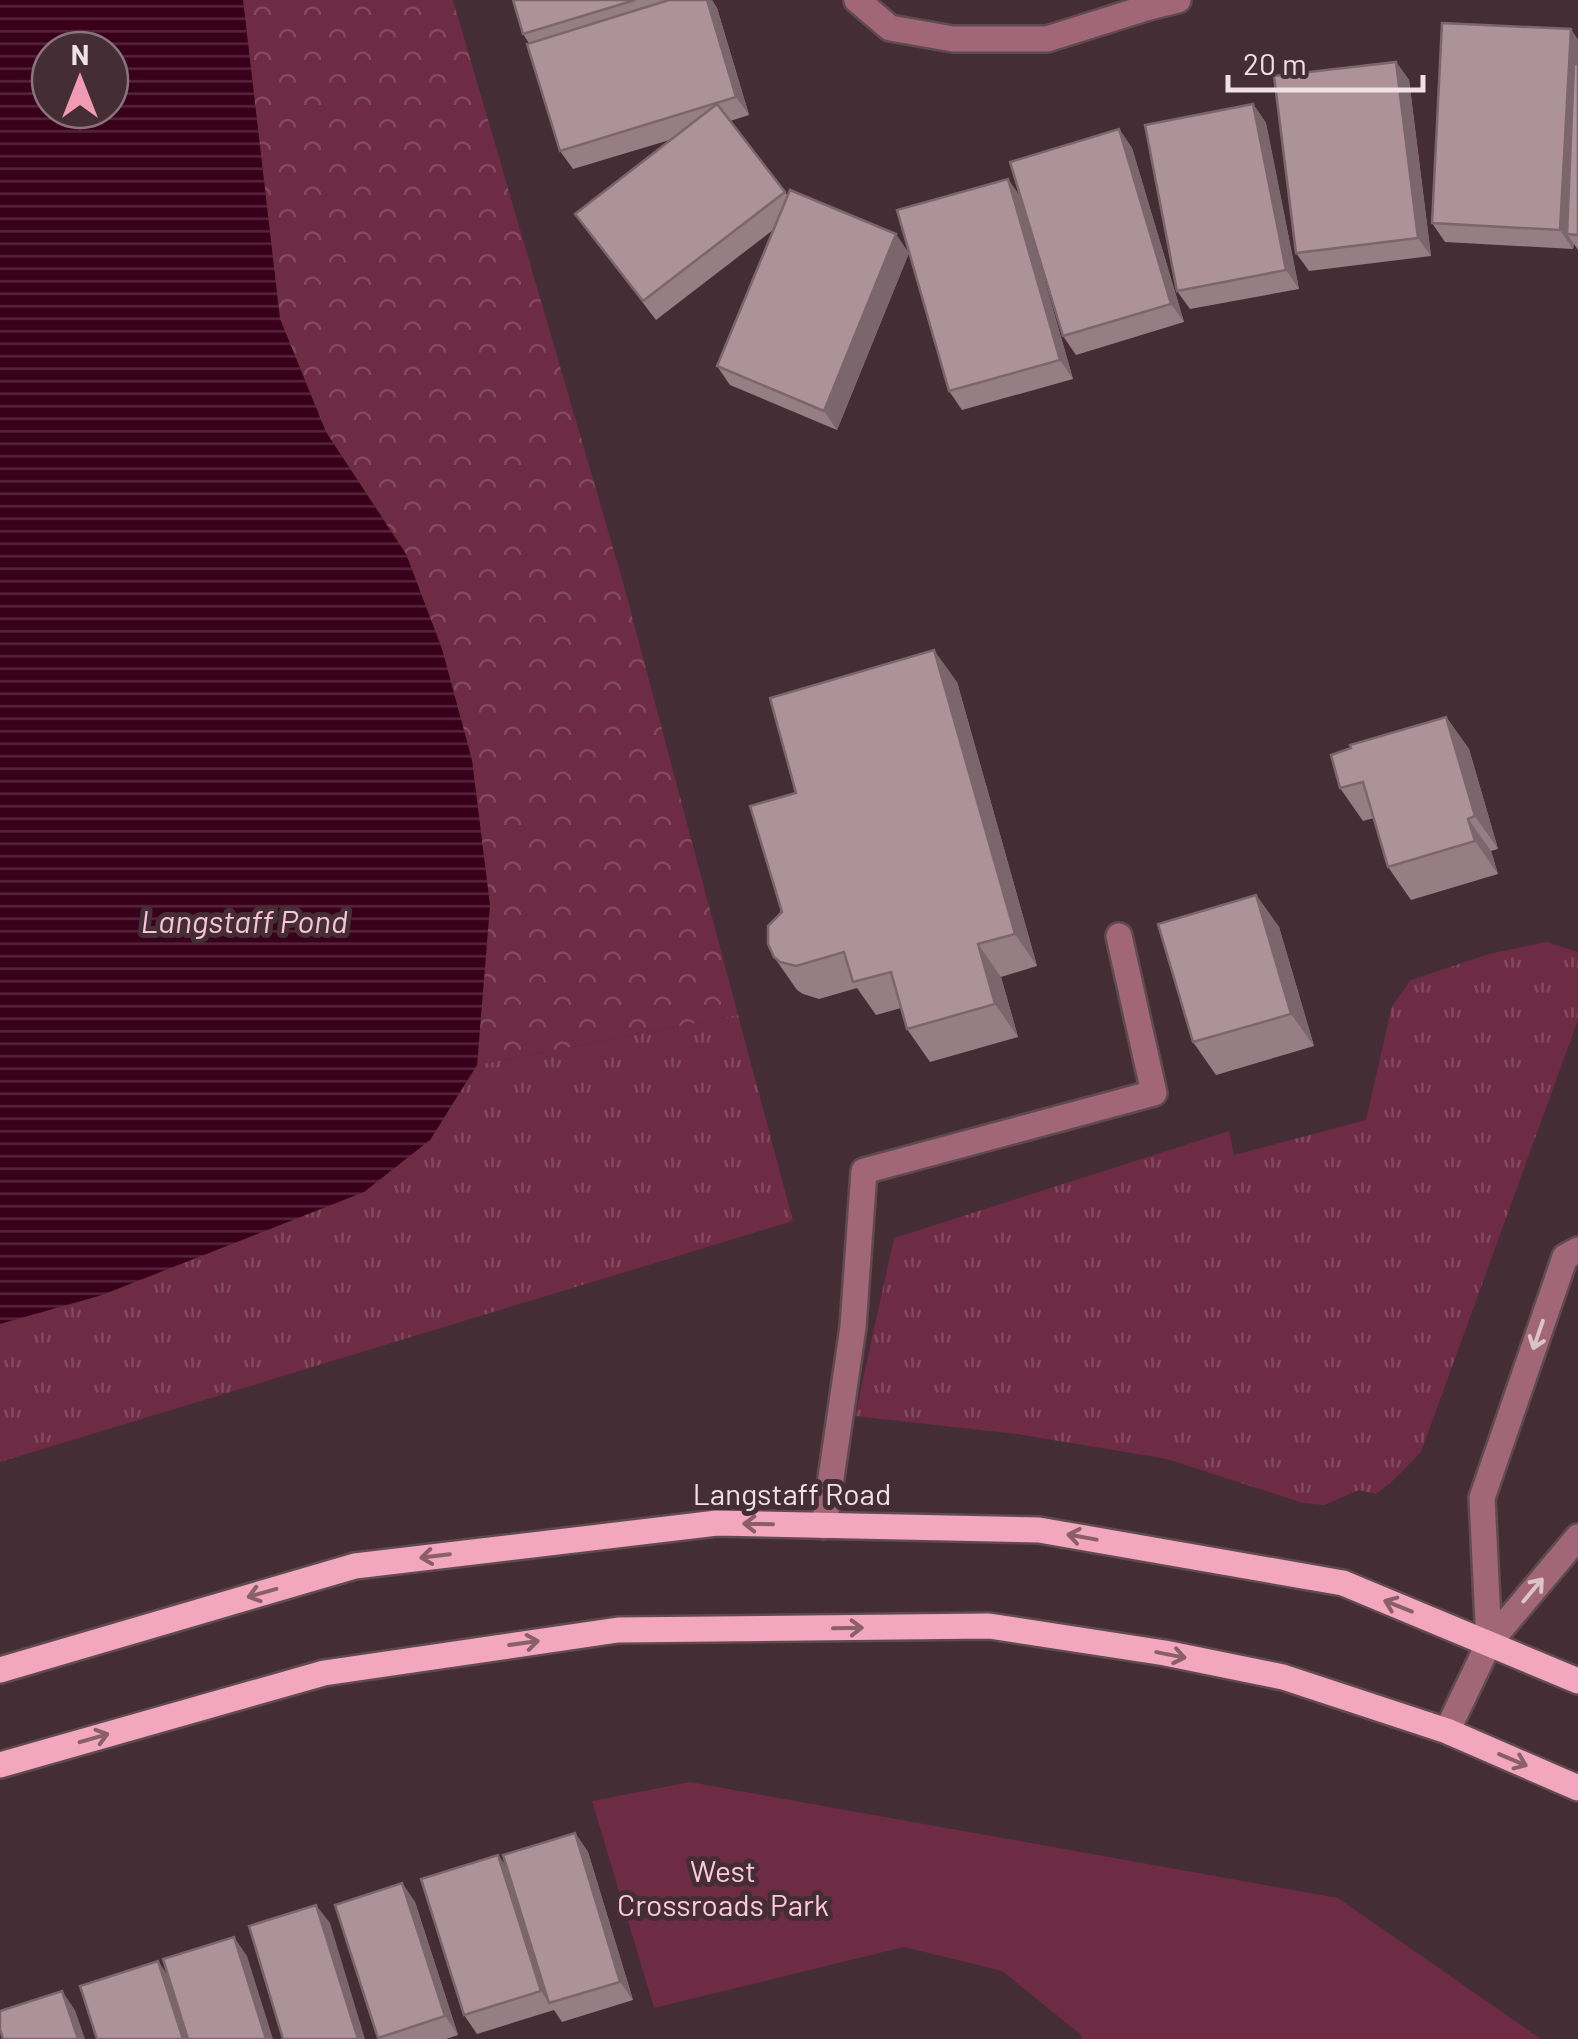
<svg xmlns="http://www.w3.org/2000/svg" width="1578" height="2039" font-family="Barlow,sans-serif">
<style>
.grass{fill:url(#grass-tufts)}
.forest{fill:url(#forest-crowns)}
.green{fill:#6d2b44}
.water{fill:url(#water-rules);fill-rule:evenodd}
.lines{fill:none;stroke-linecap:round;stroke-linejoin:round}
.minor-casing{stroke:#604a50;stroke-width:30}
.major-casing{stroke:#604a50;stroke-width:30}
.minor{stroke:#a26679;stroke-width:25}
.major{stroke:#f2a7be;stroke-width:25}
.wall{fill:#967e84}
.shaded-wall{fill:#7a666c}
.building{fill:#ae929a;stroke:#7a666c;stroke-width:2.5}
.oneway{stroke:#dcc2ca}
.oneway2{stroke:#8a5e6b}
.labels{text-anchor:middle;stroke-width:10;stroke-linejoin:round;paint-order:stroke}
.street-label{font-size:30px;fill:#f0e1e5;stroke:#442d34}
.park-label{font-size:30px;fill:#fccad9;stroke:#442d34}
.water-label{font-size:32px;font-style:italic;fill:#f6c4d3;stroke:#442d34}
</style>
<defs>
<pattern id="grass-tufts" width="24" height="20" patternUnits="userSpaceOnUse" patternTransform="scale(2.5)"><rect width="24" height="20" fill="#6d2b44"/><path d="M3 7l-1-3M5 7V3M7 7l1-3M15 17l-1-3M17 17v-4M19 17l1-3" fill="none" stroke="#82495f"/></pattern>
<pattern id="forest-crowns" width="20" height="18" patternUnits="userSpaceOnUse" patternTransform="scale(2.5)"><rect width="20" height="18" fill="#6d2b44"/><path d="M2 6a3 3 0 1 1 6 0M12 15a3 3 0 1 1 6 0" fill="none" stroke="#82495f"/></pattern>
<pattern id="water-rules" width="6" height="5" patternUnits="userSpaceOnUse" patternTransform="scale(2.5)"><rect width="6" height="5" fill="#39001a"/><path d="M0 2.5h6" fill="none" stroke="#56253b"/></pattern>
</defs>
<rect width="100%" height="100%" fill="#442d34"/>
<g class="grass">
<path d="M1546,942L1578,952V1020L1421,1452C1406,1467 1394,1482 1376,1494L1359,1490L1324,1505L1303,1503L1167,1459L1017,1434L855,1416L894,1238L1229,1131L1234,1155L1366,1120L1392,1006L1411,980L1489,954Z"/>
<path d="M738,1015L793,1221L0,1462V1323L430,1140L477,1065Z"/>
</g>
<path class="forest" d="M243,0H453L621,575L738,1015L477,1065L490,905L442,649L406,554L326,432L280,319Z"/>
<path class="green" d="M690,1782L1338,1898L1541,2039H1082L1081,2035L1002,1971L904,1947L654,2008L592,1801Z"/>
<path class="water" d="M0,0H243L280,319L326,432L406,554L442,649L472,760L490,905L477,1065L430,1140L364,1192L102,1295L0,1324ZM50,50H110V110H50Z"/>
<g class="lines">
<g class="minor-casing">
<g id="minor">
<path d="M857,0L890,28L953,39H1047L1149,7L1178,0"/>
<path d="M824,1526L853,1327L864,1171L1154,1093L1119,936"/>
<path d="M1489,1643L1482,1498L1565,1257L1578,1250"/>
<path d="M1447,1731L1489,1643L1578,1537"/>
</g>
</g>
<g class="major-casing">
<g id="major">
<path d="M0,1670L355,1566L717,1523L1039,1530L1343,1583L1578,1681"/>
<path d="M0,1765L324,1673L618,1630L989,1626L1165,1653L1283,1677L1447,1731L1578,1788"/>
</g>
</g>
<use href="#minor" class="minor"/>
<use href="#major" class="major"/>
</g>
<g class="wall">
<path d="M513,0H712L717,8L749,115L730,121L787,195L909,253L1008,179L1021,198L1073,379L962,410L949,391L909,253L837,430L730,385L717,366L773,230L656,320L575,214L673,139L573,169L560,151L529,43L523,34Z"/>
<path d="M1571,29L1578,40V250L1574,244L1573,249L1445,242L1432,223Z"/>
<path d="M1396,62L1409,80L1431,256L1309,271L1296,253Z"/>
<path d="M1253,104L1266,123L1299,289L1190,309L1177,291Z"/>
<path d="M1119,129L1132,148L1184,322L1076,355L1063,336Z"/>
<path d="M957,682L1037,966L1001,977L1018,1037L930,1062L907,1029L901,1008L876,1015L857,988L819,999L803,994L797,990L774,957L796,793Z"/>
<path d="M1446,717L1469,749L1498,849L1491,851L1498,874L1411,900L1388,867L1374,818L1363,821L1340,788Z"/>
<path d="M1256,895L1279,927L1314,1046L1216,1075L1193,1042Z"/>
<path d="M575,1833L588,1852L633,2000L562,2022L554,2010L477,2034L464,2015L498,1855L508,1869Z"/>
<path d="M402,1883L415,1902L458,2035L446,2039H378L335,1905Z"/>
</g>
<g class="shaded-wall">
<path d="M707,0H712L717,8L749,115L736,97Z"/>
<path d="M1571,29L1578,40V158L1567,234L1574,244L1573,249L1560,230Z"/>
<path d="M1396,62L1409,80L1431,256L1418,238Z"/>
<path d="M1253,104L1266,123L1299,289L1286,270Z"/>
<path d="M1119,129L1132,148L1184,322L1171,304Z"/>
<path d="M1008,179L1021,198L1073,379L1060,360Z"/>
<path d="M896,234L909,253L837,430L824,411Z"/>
<path d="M934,650L957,682L1037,966L1015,934Z"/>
<path d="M1446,717L1469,749L1498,849L1475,816Z"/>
<path d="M1468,819L1491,851L1498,874L1475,841Z"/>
<path d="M1256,895L1279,927L1314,1046L1291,1014Z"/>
<path d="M978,944L1001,977L1018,1037L995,1004Z"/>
<path d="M575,1833L588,1852L633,2000L620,1982Z"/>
<path d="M498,1855L511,1873L549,2003L541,1991Z"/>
<path d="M402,1883L415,1902L458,2035L445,2016Z"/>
<path d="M316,1905L330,1923L365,2039H358Z"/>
<path d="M234,1937L247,1956L273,2039H266Z"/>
<path d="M158,1961L171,1980L190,2039H183Z"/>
<path d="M62,1991L75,2010L85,2039H78Z"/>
</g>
<g class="building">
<path d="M513,0H635L523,34Z"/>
<path d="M669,0H707L736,97L560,151L527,44Z"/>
<path d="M1442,23L1571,29L1560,230L1432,223Z"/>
<path d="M1396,62L1418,238L1296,253L1274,76Z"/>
<path d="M1574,64H1578V235L1567,234Z"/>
<path d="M717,104L785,192L643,301L575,214Z"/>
<path d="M1253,104L1286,270L1177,291L1145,125Z"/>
<path d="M1119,129L1171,304L1063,336L1010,162Z"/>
<path d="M1008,179L1060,360L949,391L897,210Z"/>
<path d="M790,190L896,234L824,411L717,366Z"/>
<path d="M934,650L1015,934L978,944L995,1004L907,1029L891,972L853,982L844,952L796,966L780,962L774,957L768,944V926L782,912L750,806L796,793L770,698Z"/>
<path d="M1446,717L1475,816L1468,819L1475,841L1388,867L1363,782L1340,788L1331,755L1351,748L1350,745Z"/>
<path d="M1256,895L1291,1014L1193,1042L1158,924Z"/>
<path d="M575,1833L620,1982L549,2003L503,1855Z"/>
<path d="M498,1855L541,1991L464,2015L421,1879Z"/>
<path d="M402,1883L445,2016L378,2038L335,1905Z"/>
<path d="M316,1905L358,2039H283L249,1926Z"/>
<path d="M234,1937L266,2039H188L163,1959Z"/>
<path d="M158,1961L183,2039H97L80,1986Z"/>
<path d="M62,1991L78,2039H3L0,2029V2011Z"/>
</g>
<defs><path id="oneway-shaft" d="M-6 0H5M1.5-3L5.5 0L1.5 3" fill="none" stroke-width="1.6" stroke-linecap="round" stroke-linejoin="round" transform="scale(2.5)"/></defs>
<g class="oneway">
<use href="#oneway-shaft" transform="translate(1538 1335) rotate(109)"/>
<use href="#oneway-shaft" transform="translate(1533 1590) rotate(-50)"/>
</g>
<g class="oneway2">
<use href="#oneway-shaft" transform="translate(758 1524) rotate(-179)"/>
<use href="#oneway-shaft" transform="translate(1082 1537) rotate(-170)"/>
<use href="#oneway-shaft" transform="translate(435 1556) rotate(173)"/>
<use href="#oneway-shaft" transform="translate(262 1593) rotate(164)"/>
<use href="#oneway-shaft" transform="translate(1398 1606) rotate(-158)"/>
<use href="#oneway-shaft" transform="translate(848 1628) rotate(-1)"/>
<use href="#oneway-shaft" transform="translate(524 1643) rotate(-8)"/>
<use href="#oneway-shaft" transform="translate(1171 1655) rotate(11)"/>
<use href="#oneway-shaft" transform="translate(94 1738) rotate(-16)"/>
<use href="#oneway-shaft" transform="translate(1513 1760) rotate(23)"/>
</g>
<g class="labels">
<g class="street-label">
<text x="792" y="1505">Langstaff Road</text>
</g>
<g class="park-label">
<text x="723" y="1882">West<tspan x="723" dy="34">Crossroads Park</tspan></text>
</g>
<g class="water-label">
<text x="244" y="933">Langstaff Pond</text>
</g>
</g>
<g transform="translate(80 80)"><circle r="48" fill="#442d34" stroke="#89757b" stroke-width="2.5"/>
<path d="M0-8L18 38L0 25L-18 38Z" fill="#f09ab6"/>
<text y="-15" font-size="28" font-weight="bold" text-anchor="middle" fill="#f0e1e5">N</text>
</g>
<path d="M1228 75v15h195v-15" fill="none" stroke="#f0e1e5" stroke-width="5"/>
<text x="1243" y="75" font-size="30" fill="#f0e1e5" stroke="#442d34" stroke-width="8" paint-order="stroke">20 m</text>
</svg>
